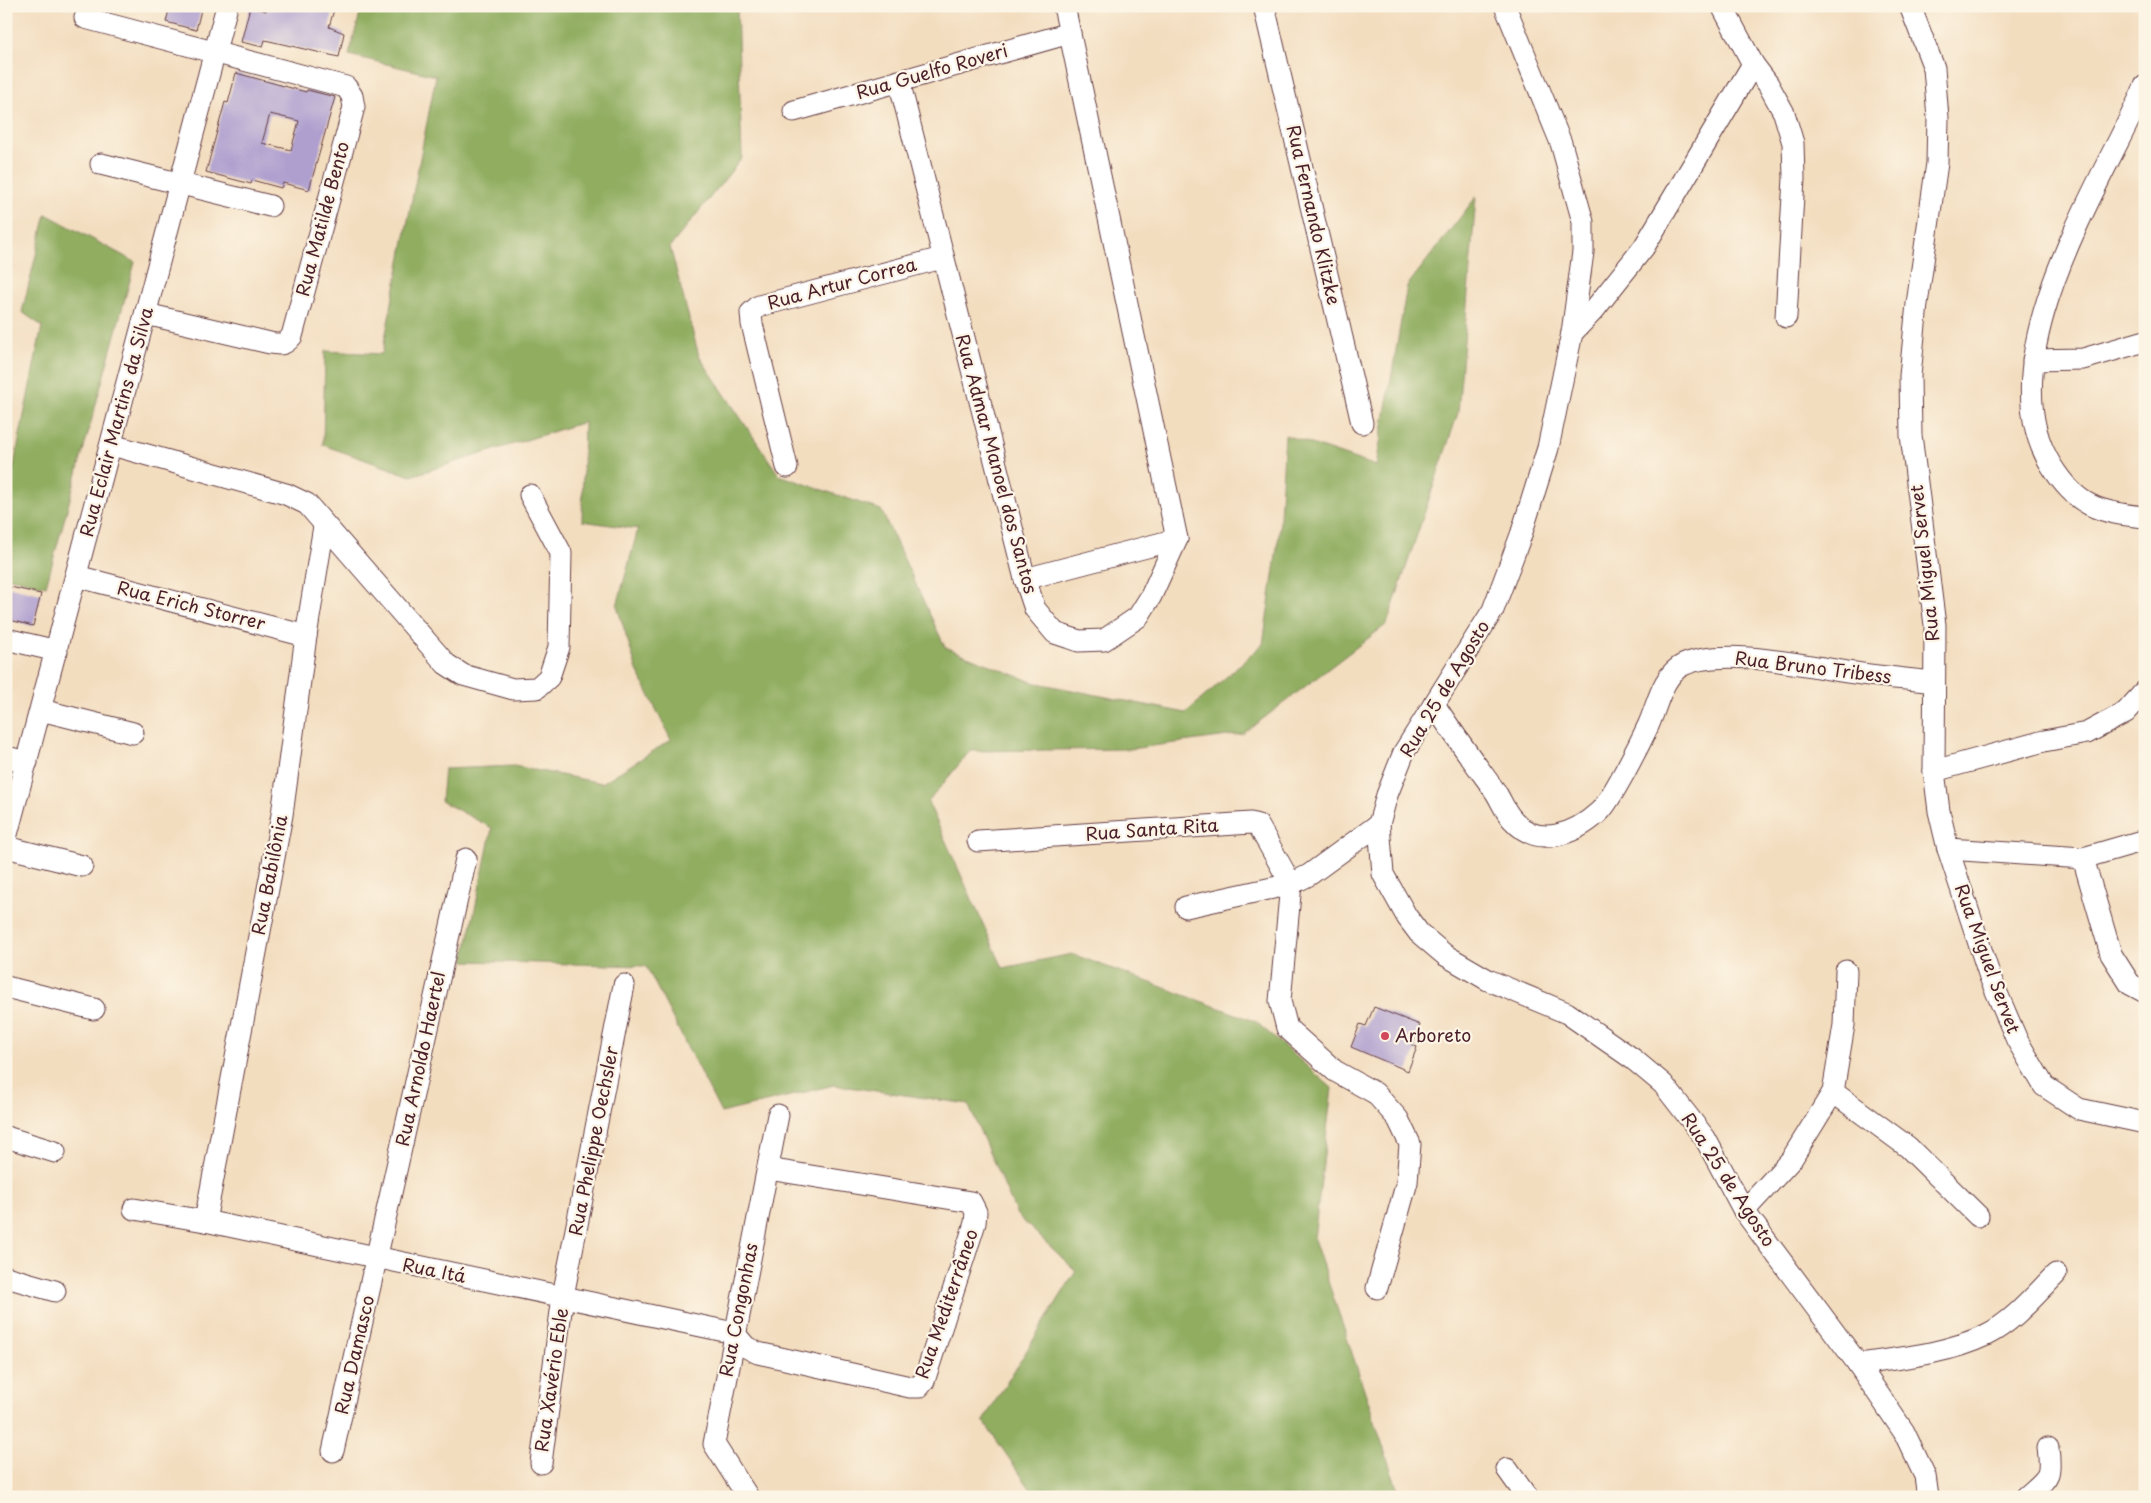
<svg xmlns="http://www.w3.org/2000/svg" width="2151" height="1503" font-family="'Playpen Sans',sans-serif">
<style>
.forest{fill:#90ad60;stroke:#6d6646}
.building{fill:#ae9fcf;fill-rule:evenodd}
.lines{fill:none;stroke-linecap:round;stroke-linejoin:round}
.minor-casing{stroke:#633c41;stroke-width:23}
.minor{stroke:#fff;stroke-width:21}
.poi-dot{fill:#d1495b;stroke:#fcf5e5;stroke-width:2}
.labels{text-anchor:middle;stroke-width:4.5;stroke-linejoin:round;paint-order:stroke}
.street-label{font-size:18px;fill:#4a1f2b;stroke:#fcf5e5}
.poi-label{font-size:18px;fill:#4a1f2b;stroke:#fcf5e5;text-anchor:start}
</style>
<rect width="100%" height="100%" fill="#fcf5e5"/>
<filter id="ink" filterUnits="userSpaceOnUse"><feTurbulence type="fractalNoise" baseFrequency=".02" numOctaves="2"/><feDisplacementMap in="SourceGraphic" scale="10" xChannelSelector="R" yChannelSelector="G"/><feConvolveMatrix kernelMatrix="1 2 1 2 8 2 1 2 1" color-interpolation-filters="sRGB"/></filter>
<filter id="wash" filterUnits="userSpaceOnUse"><feTurbulence type="fractalNoise" baseFrequency=".0096" numOctaves="4" result="noise"/><feDisplacementMap in="SourceGraphic" scale="20" xChannelSelector="R" yChannelSelector="G"/><feGaussianBlur stdDeviation="1.12" result="paint"/><feColorMatrix in="noise" values="0 0 0 0 0 0 0 0 0 0 0 0 0 0 0 0 0 1.4 0 .05"/><feComposite in="paint" operator="in"/></filter>
<g filter="url(#wash)">
<rect width="100%" height="100%" fill="#f3ddbf"/>
<g class="forest">
<path d="M362,6H737L742,158L670,247L699,356L779,475L881,510L945,647L1032,682L1186,713L1263,644L1279,535L1285,435L1376,466L1407,286L1476,197L1458,413L1387,624L1243,734L1130,749L970,751L928,802L1003,968L1072,954L1255,1021L1332,1088L1314,1239L1400,1497H1036L983,1421L1076,1271L1017,1215L968,1104L834,1085L721,1113L646,966L464,961L492,828L441,801L444,769L514,766L602,783L671,740L637,670L617,606L638,529L582,521L584,422L411,476L323,445L325,351L382,354L436,76L349,55Z"/>
<path d="M46,214L135,262L46,586L6,577V473L13,470L42,326L22,312Z"/>
</g>
<g id="blocks">
<g class="building">
<path d="M170,6H202L196,30L166,22Z"/>
<path d="M266,6H335L329,27L344,33L339,57L265,40L263,47L241,42L250,7L266,11Z"/>
<path d="M236,73L306,92L307,90L335,97L309,190L283,183L281,188L252,180L251,184L206,172L225,102L228,103ZM270,114L299,121L291,150L262,143Z"/>
<path d="M6,586L41,594L33,626L6,619Z"/>
<path d="M1374,1007L1420,1025L1412,1045L1417,1047L1408,1071L1351,1047L1360,1024L1366,1026Z"/>
</g>
</g>
</g>
<g filter="url(#ink)">
<use href="#blocks" fill-opacity="0" stroke="#633c41" stroke-width="1"/>
<g class="lines">
<g class="minor-casing">
<g id="minor">
<path d="M1264,6L1362,423"/>
<path d="M1505,6L1561,143L1583,222V252L1572,333L1548,448L1521,535L1493,610L1404,752L1387,795L1379,824L1383,874L1407,917L1419,933L1445,955L1488,980L1567,1013L1633,1059L1663,1084L1705,1138L1744,1211L1858,1364L1904,1432L1925,1476L1928,1497"/>
<path d="M1722,6L1753,64L1768,84L1784,113L1793,143L1794,178L1786,317"/>
<path d="M1910,6L1934,68L1938,118L1937,163L1917,304L1910,376L1911,435L1935,625L1934,771L1939,811L1948,849L1990,977L2017,1040L2044,1086L2079,1109L2145,1123"/>
<path d="M85,18L346,87L352,96L354,107L292,336C285,345 281,345 270,343L146,314"/>
<path d="M899,81L1025,579L1035,609L1055,633L1079,641L1104,640L1138,617L1151,596L1177,539L1064,6"/>
<path d="M2145,86C2102,184 1985,360 2051,465C2076,506 2099,513 2145,517"/>
<path d="M794,111L1070,33"/>
<path d="M101,164L270,206"/>
<path d="M1572,333L1594,310L1644,247L1753,64"/>
<path d="M2033,360L2083,359L2145,341"/>
<path d="M112,445L286,494L307,504L446,664L463,675L513,689L537,688L549,677L559,647L561,553L530,495"/>
<path d="M787,467L752,324L751,313L759,306L942,258"/>
<path d="M76,576L306,636"/>
<path d="M1025,579L1177,539"/>
<path d="M6,639L57,651"/>
<path d="M1434,704C1453,734 1474,762 1495,791C1501,800 1505,812 1513,820C1538,849 1575,834 1599,812C1611,801 1640,743 1648,726C1657,707 1662,675 1683,665C1724,646 1810,667 1855,673C1881,677 1907,679 1934,682"/>
<path d="M41,710L133,733"/>
<path d="M6,757L27,762"/>
<path d="M1934,771L2044,741L2087,733L2126,712L2145,691"/>
<path d="M6,838L227,6"/>
<path d="M978,841L1251,823L1258,825L1291,884L1280,1001L1287,1028L1335,1071L1375,1093L1398,1119L1410,1144L1407,1182L1377,1288"/>
<path d="M6,847L82,866"/>
<path d="M1948,849L2083,858L2145,840"/>
<path d="M2083,858L2111,954L2130,984L2145,992"/>
<path d="M1186,907L1291,884L1309,875L1379,824"/>
<path d="M6,987L94,1009"/>
<path d="M1833,1092L1908,1147L1978,1216"/>
<path d="M6,1137L55,1152"/>
<path d="M134,1209L205,1221L734,1333L746,1347L758,1353L910,1387H919L924,1381L975,1223L976,1212L971,1202L768,1169"/>
<path d="M1744,1211L1791,1160L1833,1092L1844,1025L1846,971"/>
<path d="M205,1221L282,815L306,636L324,526"/>
<path d="M6,1277L55,1291"/>
<path d="M1858,1364C1901,1358 1946,1354 1986,1335C2013,1322 2035,1295 2056,1274"/>
<path d="M333,1451L466,859"/>
<path d="M541,1463L563,1296L624,985"/>
<path d="M1507,1469L1527,1497"/>
<path d="M748,1497L714,1444L778,1115"/>
<path d="M2026,1497C2048,1477 2052,1479 2048,1448"/>
</g>
</g>
<use href="#minor" class="minor"/>
</g>
</g>
<circle class="poi-dot" cx="1385" cy="1036" r="5"/>
<g class="labels">
<g class="street-label">
<text transform="translate(932 72) rotate(-16)" y="6">Rua Guelfo Roveri</text>
<text transform="translate(1313 215) rotate(77)" y="6">Rua Fernando Klitzke</text>
<text transform="translate(323 219) rotate(-75)" y="6">Rua Matilde Bento</text>
<text transform="translate(842 284) rotate(-15)" y="6">Rua Artur Correa</text>
<text transform="translate(117 422) rotate(-75)" y="6">Rua Eclair Martins da Silva</text>
<text transform="translate(996 464) rotate(75)" y="6">Rua Admar Manoel dos Santos</text>
<text transform="translate(1925 563) rotate(-96)" y="6">Rua Miguel Servet</text>
<text transform="translate(191 606) rotate(14)" y="6">Rua Erich Storrer</text>
<text transform="translate(1813 668) rotate(7)" y="6">Rua Bruno Tribess</text>
<text transform="translate(1445 689) rotate(-59)" y="6">Rua 25 de Agosto</text>
<text transform="translate(1152 830) rotate(-4)" y="6">Rua Santa Rita</text>
<text transform="translate(270 875) rotate(-79)" y="6">Rua Babilônia</text>
<text transform="translate(1987 959) rotate(70)" y="6">Rua Miguel Servet</text>
<text transform="translate(421 1059) rotate(-78)" y="6">Rua Arnoldo Haertel</text>
<text transform="translate(594 1141) rotate(-79)" y="6">Rua Phelippe Oechsler</text>
<text transform="translate(1728 1180) rotate(57)" y="6">Rua 25 de Agosto</text>
<text transform="translate(434 1271) rotate(11)" y="6">Rua Itá</text>
<text transform="translate(947 1304) rotate(-71)" y="6">Rua Mediterrâneo</text>
<text transform="translate(739 1310) rotate(-79)" y="6">Rua Congonhas</text>
<text transform="translate(355 1355) rotate(-77)" y="6">Rua Damasco</text>
<text transform="translate(552 1380) rotate(-82)" y="6">Rua Xavério Eble</text>
</g>
<g class="poi-label">
<text x="1395" y="1042">Arboreto</text>
</g>
</g>
<rect width="2151" height="1503" fill="none" stroke="#fcf5e5" stroke-width="25"/>
</svg>
